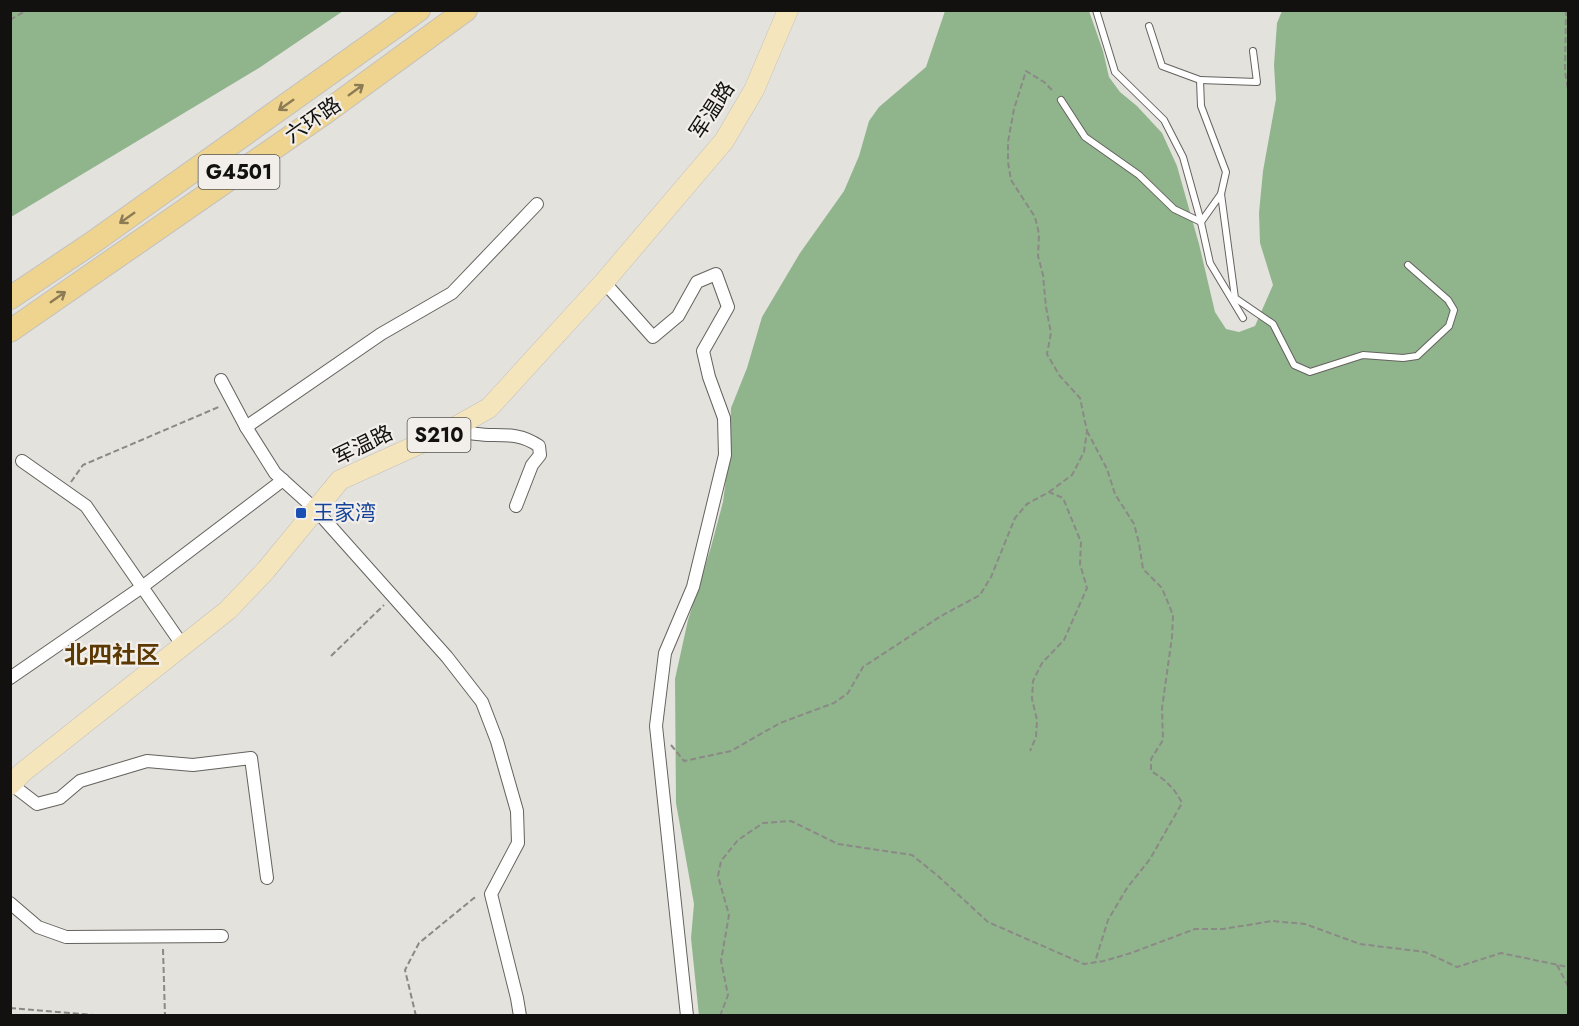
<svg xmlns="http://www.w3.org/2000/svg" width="1579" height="1026" font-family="Jost,'Noto Sans SC',sans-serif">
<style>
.forest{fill:#90b58d}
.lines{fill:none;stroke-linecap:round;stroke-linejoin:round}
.lane-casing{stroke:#64625e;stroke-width:8}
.street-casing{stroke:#64625e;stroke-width:14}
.primary-casing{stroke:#c1c1c1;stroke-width:21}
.highway-casing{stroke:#c1c1c1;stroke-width:24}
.path{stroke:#8b8985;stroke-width:2;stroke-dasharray:6 3;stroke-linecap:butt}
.lane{stroke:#fff;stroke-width:6}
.street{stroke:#fff;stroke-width:12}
.primary{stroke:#f5e5bc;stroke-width:20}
.highway{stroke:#efd48f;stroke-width:22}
.oneway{stroke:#8c7c55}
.transit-dot{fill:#1a4fb4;stroke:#f2efea;stroke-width:2}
.labels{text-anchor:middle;stroke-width:4.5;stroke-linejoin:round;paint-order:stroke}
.shield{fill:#f2efea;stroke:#555451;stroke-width:1.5}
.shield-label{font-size:20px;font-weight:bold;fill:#12110f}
.street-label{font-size:21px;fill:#12110f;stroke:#f2efea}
.transit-label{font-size:21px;fill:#164399;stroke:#f2efea;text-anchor:start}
.quarter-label{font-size:24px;font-weight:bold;fill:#5c3802;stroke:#f2efea}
</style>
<rect width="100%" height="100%" fill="#e4e2dd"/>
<g class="forest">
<path d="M10,11L11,10L343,11L259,68L11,217Z"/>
<path d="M945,11H1089L1103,51L1109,77L1120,92L1137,106L1162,133L1177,166L1199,244L1215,312L1226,329L1239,332L1255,326L1273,285L1260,243L1259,213L1263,171L1276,99L1274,65L1277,23L1282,11H1568V1015L699,1016L691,938L694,904L676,803L675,679L688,620L711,547L723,502L730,448L731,408L747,368L762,317L800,253L844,191L859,156L869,121L879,107L926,67Z"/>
</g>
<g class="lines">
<g class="lane-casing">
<g id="lane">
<path d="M1096,10L1115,72L1164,120L1183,157L1200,218L1210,263L1243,318"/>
<path d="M1149,26L1162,66L1200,80L1201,106L1226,172L1221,194L1235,298L1273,324L1294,365L1310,372L1363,355L1403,358L1417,356L1449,326L1454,310L1448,300L1408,265"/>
<path d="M1200,80L1257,82L1253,51"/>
<path d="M1061,100L1085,137L1139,175L1174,209L1201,222L1221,194"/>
</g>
</g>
<g class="street-casing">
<g id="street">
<path d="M604,282L653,337L678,316L697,282L716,274L728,307L703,351L709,377L724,418L725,455L693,587L665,653L656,726L687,1016"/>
<path d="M221,380L246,427L275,473L316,510L447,657L482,702L497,741L517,811L518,843L491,894L517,998L520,1016"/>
<path d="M246,427L381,334L452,293L537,204"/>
<path d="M449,431C462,432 475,434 488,435C508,435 522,434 539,446L540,455L532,465L516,506"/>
<path d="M22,461L86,506L183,646"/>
<path d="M10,678L142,587L283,480"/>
<path d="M11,784L37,804L60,798L80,781L147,761L193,765L251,758L267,878"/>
<path d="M10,903L38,927L66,937L222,936"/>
</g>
</g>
<g class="primary-casing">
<path id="primary" d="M10,785L23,772L228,610L266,570L340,480L448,431L489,408L604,282L724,141L754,90L788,10"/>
</g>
<g class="highway-casing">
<g id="highway">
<path d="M10,298L92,243L419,10"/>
<path d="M10,331L322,115L466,10"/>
</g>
</g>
<g class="path">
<path d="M1566,10L1565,71L1568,90"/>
<path d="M10,20L27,10"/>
<path d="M1087,431L1107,469L1115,494L1134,524L1139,543L1143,569L1162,588L1173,615L1172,637L1162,708L1163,740L1151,759V771C1166,780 1175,789 1182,803L1150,859L1127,888L1108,920L1095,962"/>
<path d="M71,482L83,465L221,406"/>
<path d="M1049,492L1072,475L1084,452L1087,431L1080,398L1059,375L1047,354L1051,333L1046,307L1043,275L1038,256L1039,234L1035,217L1011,180L1008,162V142L1014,109L1026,71L1044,82L1054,92"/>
<path d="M331,656L384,605"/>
<path d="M671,745L684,761L731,751L780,723L834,703L848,693L863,667L941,616L980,595L991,577L1015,518L1027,504L1049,492L1063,498L1081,542L1080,564L1087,588L1064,640L1042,663L1033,681L1032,699L1037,720L1036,737L1030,751"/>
<path d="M163,949L165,1016"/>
<path d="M1557,965L1568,986"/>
<path d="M10,1008L106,1016"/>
<path d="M416,1016L405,970L419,943L474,898L478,897"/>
<path d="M720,1016L728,995L721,961L729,915L718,876L721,861L738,840L763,823L791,821L838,844L912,855L938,876L988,922L1084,964L1104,961L1131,953L1195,929H1223L1272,921L1305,924L1360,944L1425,952L1457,967L1501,953L1568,967"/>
</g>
<use href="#lane" class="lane"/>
<use href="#street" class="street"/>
<use href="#primary" class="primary"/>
<use href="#highway" class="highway"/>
</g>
<defs><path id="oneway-shaft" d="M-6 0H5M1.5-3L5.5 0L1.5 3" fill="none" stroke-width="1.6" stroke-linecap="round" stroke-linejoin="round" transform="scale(1.5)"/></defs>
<g class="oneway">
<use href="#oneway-shaft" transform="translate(356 90) rotate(-36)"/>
<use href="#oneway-shaft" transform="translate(286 105) rotate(145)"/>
<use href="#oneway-shaft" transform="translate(127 218) rotate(145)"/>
<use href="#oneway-shaft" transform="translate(58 297) rotate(-35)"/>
</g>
<rect class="transit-dot" x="295" y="507" width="12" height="12" rx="3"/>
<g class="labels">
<g class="shield">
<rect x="198.5" y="155" width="81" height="34" rx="4.5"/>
<rect x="407.5" y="418" width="63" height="34" rx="4.5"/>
</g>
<g class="shield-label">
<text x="239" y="179">G4501</text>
<text x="439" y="442">S210</text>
</g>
<g class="street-label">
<text transform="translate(712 110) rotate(-57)" y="7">军温路</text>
<text transform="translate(313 120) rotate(-35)" y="7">六环路</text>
<text transform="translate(363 445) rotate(-26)" y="7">军温路</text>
</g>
<g class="transit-label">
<text x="313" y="520">王家湾</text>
</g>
<g class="quarter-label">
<text x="112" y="663">北四社区</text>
</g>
</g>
<rect width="1579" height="1026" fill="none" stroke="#12110f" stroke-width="24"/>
</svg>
